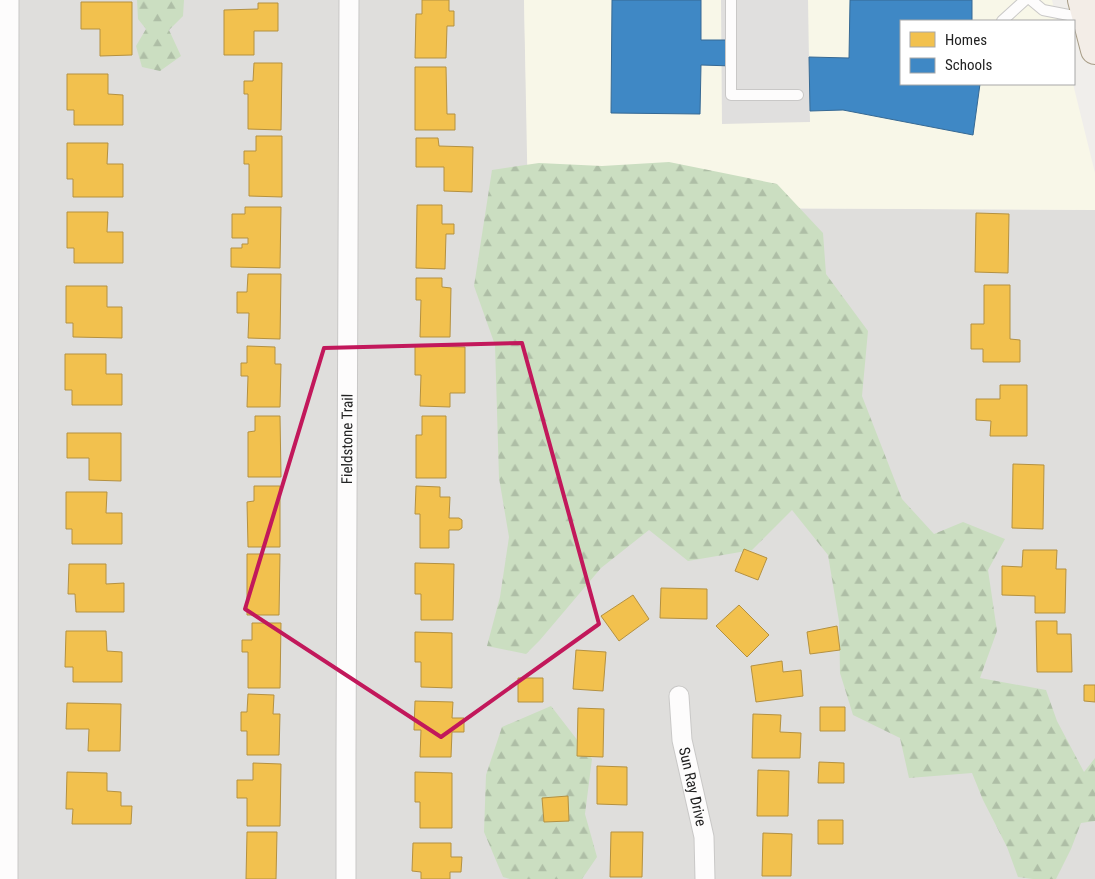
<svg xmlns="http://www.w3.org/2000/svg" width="1095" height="879" font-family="'Roboto Condensed',sans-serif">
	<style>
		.residential { fill: #dfdedc }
		.education { fill: #f8f7e8 }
		.forest { fill: url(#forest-firs) }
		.parking { fill: #e0dfde }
		.homes { fill: #f2c14e; stroke: #b49141 }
		.schools { fill: #3f88c5; stroke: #366994 }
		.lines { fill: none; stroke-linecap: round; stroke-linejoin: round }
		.lane-casing { stroke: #c9c8c7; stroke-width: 12 }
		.street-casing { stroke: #c9c8c7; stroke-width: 21 }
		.primary-casing { stroke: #a79c86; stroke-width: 30 }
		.lane { stroke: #fdfcfc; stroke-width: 10 }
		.street { stroke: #fdfcfc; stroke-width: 19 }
		.primary { stroke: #f3ede7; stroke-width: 28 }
		.marked { fill: none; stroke: #c2185b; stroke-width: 4; stroke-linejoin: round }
		.labels { text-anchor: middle; stroke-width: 5; stroke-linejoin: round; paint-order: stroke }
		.street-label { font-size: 15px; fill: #222; stroke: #fff }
	</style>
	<defs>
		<pattern id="forest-firs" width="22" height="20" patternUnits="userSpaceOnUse" patternTransform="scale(1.25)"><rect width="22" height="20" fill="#cbdec1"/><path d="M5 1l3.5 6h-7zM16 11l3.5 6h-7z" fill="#aebea6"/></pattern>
	</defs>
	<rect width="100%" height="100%" fill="#f0eeeb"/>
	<path class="residential" d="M0 0H524L529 207 1095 210V879H0Z"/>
	<path class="education" d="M524 0H1052L1057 21H901V84H1073L1095 173V210L528 207Z"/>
	<path class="forest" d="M137 0H184L183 16 169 30 181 56 160 71 142 67 136 46 146 29 138 19Z
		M669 162 777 184 823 233 826 274 868 331 862 396 902 499 934 534 963 522 1005 539 988 570 997 631 980 678 1046 690 1057 721 1084 772 1095 758V821L1081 823 1071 849 1056 879H1033L1018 877 1007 847 983 800 972 773 909 778 900 738 853 715 840 673 839 621 828 555 792 510 752 550 688 561 649 530 601 568 540 640 526 654 487 646 500 597 509 537 499 478 495 345 474 286 492 170 539 163 602 166Z
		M551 706 592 759 585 814 597 857 582 879H510L503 877 484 832 486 775 502 727Z"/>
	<path class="parking" d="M721 0H808L810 122 722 124Z"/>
	<path class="homes" d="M422 0H449V11H454V26H447L446 58H415L416 14H422Z
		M81 2H132V55L100 56V29H81Z
		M258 3H278V31H254V55H224V10L258 9Z
		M254 63H282L281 130 248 129V94H244V81H253Z
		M415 67H446L447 114H455V130H415Z
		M67 74H108V94L123 95V125H74V110H67Z
		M256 136H282V197L249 196V164H244V151H256Z
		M416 138H438L439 146 473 147 472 192 444 191V167H416Z
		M67 143H108L107 164H123V197H73V179H67Z
		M417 205H442V224H454V234H446L445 269 416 268Z
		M245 207H281L280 268 231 267V248H242V244H248V238H232V214H245Z
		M67 212H108L107 232H123V263H74V248H67Z
		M976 213 1009 214 1008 273 975 272Z
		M248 274H281L280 339 248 338 249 313H237V292H247Z
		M416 278H442V287L451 288 450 337H420L421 300H416Z
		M984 285H1010V339L1020 340V362H983V349H971V324H984Z
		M66 286H107V307H122V338L73 337V323H66Z
		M247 346 275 347V364H281L280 407H247L248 376H241V363H247Z
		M415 346 465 347V393H450V407L420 406 421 375H415Z
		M65 354H106V374H122V405H72V390H65Z
		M1000 385H1027V436H990L991 421 976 420V399H1000Z
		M255 416H280L281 477H248V432L255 431Z
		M422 416H446V478H416V435H422Z
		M67 433H121V481L89 480V458H67Z
		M1013 464 1044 465 1043 529 1012 528Z
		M254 486H280V547H248L247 502 254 501Z
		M416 486 440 487V497H450L449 518H459L462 520V528L459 530H449V548H420V514H415Z
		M66 492H107L106 513H122V544H72V529H66Z
		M744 549 767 558 758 580 735 571Z
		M1023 550H1057L1056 569H1066L1065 613H1035V596L1002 595V566L1022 567Z
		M247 554H280L279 615H247Z
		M415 563 454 564 453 620H421V594H415Z
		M69 564H106V584L124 583V612H76L75 594H68Z
		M661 588 707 589V619L660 618Z
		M633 595 649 619 619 641 601 616Z
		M739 605 769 635 747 657 716 626Z
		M1036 621H1057V634H1071L1072 672H1037Z
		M252 623H281L280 688H248V652H242V640H252Z
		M837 626 840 650 810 654 807 632Z
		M66 631H106L107 651 122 652V682H73V667H65Z
		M415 632 452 633V688L421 687V662H415Z
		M576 650 606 652 603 691 573 689Z
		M782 661 783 672 801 670 803 696 756 702 751 666Z
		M518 678H543V702H518Z
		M1084 685H1095V702L1084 701Z
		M248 694 274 695 273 714H280L279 755H247V731H241V712H247Z
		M415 701 453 702 452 718H464V732H452L451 757H420L421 730H414Z
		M67 703 121 704 120 751H88L89 729H66Z
		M820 707H845V731H820Z
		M578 708 604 709 603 757 577 756Z
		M753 714 781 715 780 732 801 733 800 758H752Z
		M819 762 844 763V783H818Z
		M253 763 281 764 280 826H247V798H237V780H253Z
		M597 766 627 767V805L597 804Z
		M758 770 789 771 788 816H757Z
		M67 772 107 773V791L121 792V806H132L131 824H72L73 809H66Z
		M415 772 452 773V828H420V802H415Z
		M568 796 569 821 544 822 542 798Z
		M818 820H843V844H818Z
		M247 832H277L276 879H246Z
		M611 832H643L642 877H610Z
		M763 833 792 834 791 876H762Z
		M413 843H451V857H462L461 872H450V879H421V872L412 871Z"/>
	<path class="schools" d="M612 0H701V40H734L733 66 701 65 700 114 611 113Z
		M850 0H972V21H901V84H980L973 135 843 110 810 111 809 57 849 58Z"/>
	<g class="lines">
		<g class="lane-casing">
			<path id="lane" d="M731 0V95H798
				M1031 0 1043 10 1084 18
				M1002 21 1025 0"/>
		</g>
		<g class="street-casing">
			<g id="street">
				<path id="s1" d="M679 696 682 740 704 837 705 879"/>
				<path d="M8 879 9 0"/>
				<path id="s2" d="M346 879V759L349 0"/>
			</g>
		</g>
		<g class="primary-casing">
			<path id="primary" d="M1082 0 1095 50"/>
		</g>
		<use href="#lane" class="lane"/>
		<use href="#street" class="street"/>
		<use href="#primary" class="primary"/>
	</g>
	<path class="marked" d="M522 343 599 624 441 737 245 609 324 348Z"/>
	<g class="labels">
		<g class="street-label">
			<text dy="5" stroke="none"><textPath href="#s2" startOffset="440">Fieldstone Trail</textPath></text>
			<text dy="5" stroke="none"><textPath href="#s1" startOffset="92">Sun Ray Drive</textPath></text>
		</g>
	</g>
	<rect x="900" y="20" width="175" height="65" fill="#ffffff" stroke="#a7a7a7"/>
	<rect x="910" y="32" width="25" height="15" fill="#f2c14e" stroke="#a7a7a7"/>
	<text x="945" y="45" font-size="15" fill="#222222">Homes</text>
	<rect x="910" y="58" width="25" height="15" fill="#3f88c5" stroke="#a7a7a7"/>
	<text x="945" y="70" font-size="15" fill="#222222">Schools</text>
</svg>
